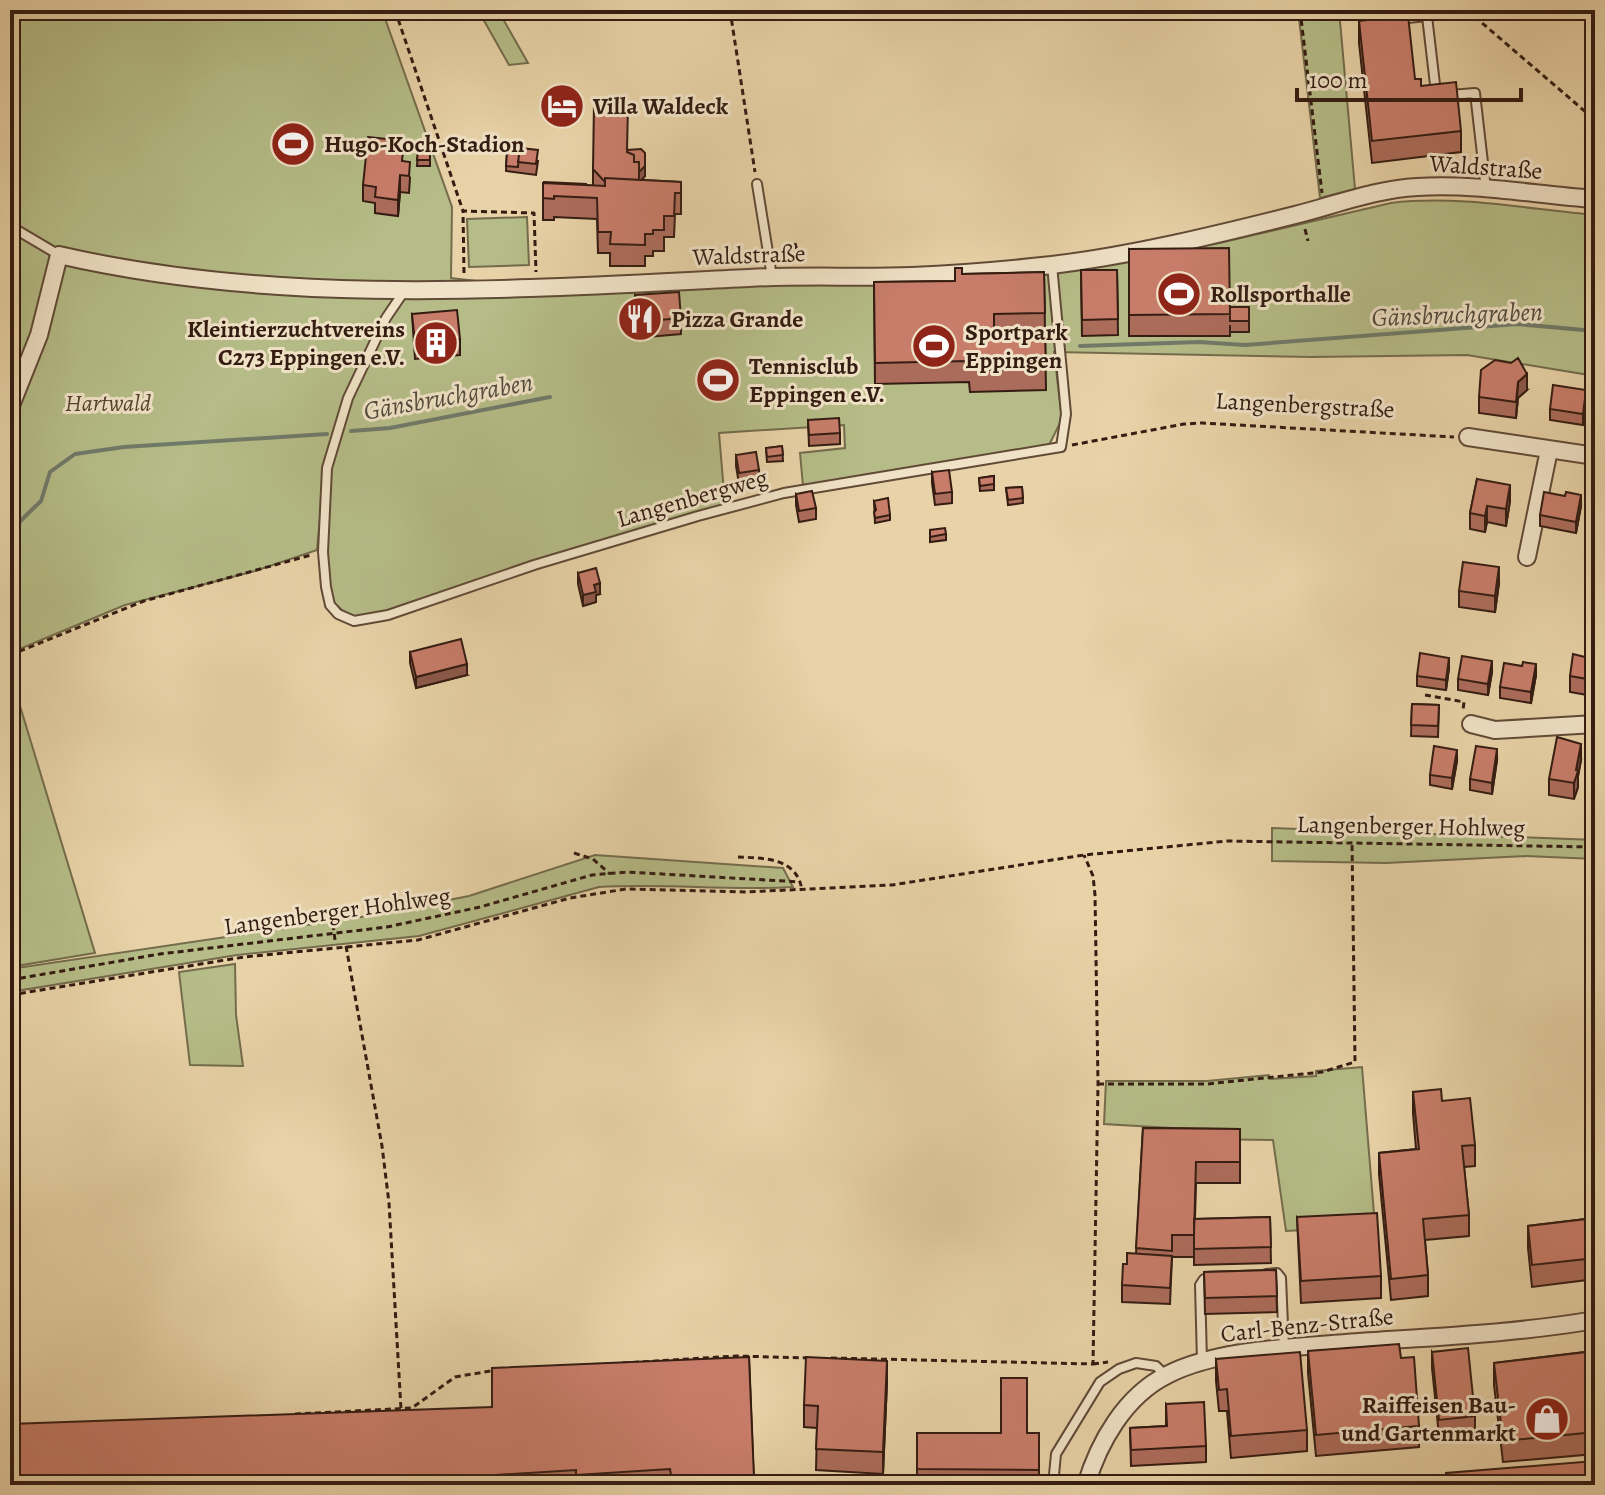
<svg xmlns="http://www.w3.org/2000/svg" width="1605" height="1495" font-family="Alegreya,serif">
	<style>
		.green { fill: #b5bc87; stroke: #746c4c; stroke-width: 2 }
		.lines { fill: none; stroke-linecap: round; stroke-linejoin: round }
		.stream { stroke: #707a69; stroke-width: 4 }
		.lane-casing { stroke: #614a37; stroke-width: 12 }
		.street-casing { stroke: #614a37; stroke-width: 20 }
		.path { stroke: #341c12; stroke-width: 3; stroke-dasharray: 6 4; stroke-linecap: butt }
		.lane { stroke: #f0e2c6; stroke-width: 8 }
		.street { stroke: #f0e2c6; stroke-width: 16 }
		.path-bridge { stroke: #341c12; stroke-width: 3; stroke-dasharray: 6 4; stroke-linecap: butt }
		.wall { fill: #ac6c5b; stroke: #341c12; stroke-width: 2 }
		.shaded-wall { fill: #8c584a; stroke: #341c12; stroke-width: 2 }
		.building { fill: #c87d6a; stroke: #341c12; stroke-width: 2 }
		.labels { text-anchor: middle; stroke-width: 6; stroke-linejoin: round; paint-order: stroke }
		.poi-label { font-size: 24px; font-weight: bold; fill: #341c12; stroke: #f0e2c6; text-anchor: start }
		.street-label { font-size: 24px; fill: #341c12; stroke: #f0e2c6 }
		.park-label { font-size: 24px; font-style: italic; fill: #54442f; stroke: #f0e2c6 }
		.water-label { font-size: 26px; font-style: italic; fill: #524b3e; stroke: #f0e2c6 }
	</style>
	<rect width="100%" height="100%" fill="#e8d2a7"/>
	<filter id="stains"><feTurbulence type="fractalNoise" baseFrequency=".0025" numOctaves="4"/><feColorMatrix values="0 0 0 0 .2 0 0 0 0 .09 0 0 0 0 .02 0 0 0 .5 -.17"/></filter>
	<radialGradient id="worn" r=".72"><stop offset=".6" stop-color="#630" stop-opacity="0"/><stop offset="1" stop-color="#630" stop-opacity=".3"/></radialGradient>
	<path class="green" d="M10 10H382L452 207 451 278 560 291 1042 270 1073 271 1219 243 1391 203C1459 195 1527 209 1595 215V376L1467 355 1312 357 1054 352 1062 419 1049 445 803 486 800 453 845 448 844 425 719 433 725 504 549 556 391 612 356 617 343 611 333 602 328 586 327 551 332 454 326 455 317 550 255 571 125 605 10 653Z
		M478 10H498L528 63 509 65Z
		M1298 10H1339L1355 189 1320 198Z
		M527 217 529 265 469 267 467 219Z
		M10 673 95 953 10 967Z
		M1272 828 1595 840V859L1526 856 1386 863 1272 861Z
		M595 855 783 868 793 887C729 891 664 883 599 887L419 936 237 955 10 992V969L361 917 469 896Z
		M235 964 236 1015 243 1066 190 1065 179 972Z
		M1362 1067 1375 1226 1286 1231 1273 1140 1199 1139 1188 1129 1104 1124 1106 1081H1207L1269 1075 1270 1079 1316 1076V1071Z"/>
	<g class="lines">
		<path class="stream" d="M1080 346 1199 342 1245 345 1517 324 1595 331
			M351 431 390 428 550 397
			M10 531 41 501 50 472 75 454 124 447 327 434"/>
		<g class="lane-casing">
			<path id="lane" d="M1398 19 1427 16 1436 93
				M1450 95 1475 93 1486 189
				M757 184 772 277
				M10 226 59 255
				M405 290 386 318 348 398 327 468 323 552 326 587 330 605 338 614 354 621 388 615 534 565 698 516 784 493 1061 447 1066 414 1052 265
				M1266 1274 1277 1273 1281 1278 1284 1348
				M1202 1361 1200 1285 1204 1279H1212
				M1053 1485 1056 1454 1100 1382 1119 1369 1136 1363 1156 1366 1165 1375"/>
		</g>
		<g class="street-casing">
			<path id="street" d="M10 408 39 335 59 255C284 307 520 289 749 278 803 275 858 278 912 276 958 274 1006 270 1052 265 1134 255 1215 235 1295 215 1335 205 1376 189 1417 187 1476 183 1536 195 1595 199
				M1468 437 1595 456
				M1527 557 1549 450
				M1471 724 1495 730 1595 724
				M1086 1485C1099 1442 1125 1396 1167 1375 1215 1350 1292 1347 1346 1343 1428 1337 1513 1334 1595 1320"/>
		</g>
		<path class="path" d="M395 10 463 211
			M730 10 755 172
			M1300 10 1322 193
			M1467 10 1595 120
			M1305 229 1308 241
			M795 243 800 263
			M464 273 463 211 534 213 536 272
			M1072 445 1184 424 1202 423 1454 437
			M10 655 144 601 311 555
			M1425 695 1464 702 1463 710
			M574 853 593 859 610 874
			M738 857C765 858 798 858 802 891
			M346 946 382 1146 389 1203 401 1409
			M10 980 160 954 387 927 480 907 592 875 627 872 801 882
			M10 982 11 994
			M10 995 244 957 418 940 570 898 626 889 746 892 892 885 1084 855 1227 841 1595 847
			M1098 1084H1207L1322 1072 1355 1062 1352 841
			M831 1358 1093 1364 1098 1084 1095 895 1093 876 1084 855
			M623 1363 737 1356 808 1358
			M1093 1364 1108 1362
			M295 1414 412 1408 455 1377 496 1370"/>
		<use href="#lane" class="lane"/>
		<use href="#street" class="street"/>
		<path class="path-bridge" d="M333 924 335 940"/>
	</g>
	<path class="wall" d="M1359 21 1421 86 1461 131V152L1372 163 1359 43Z
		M419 141H430V166H417Z
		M627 150 645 176 642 180 681 182V214H675L674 237H664V251H653V256H645V266H610V253H598L597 219 554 217V220H543V198L586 185 593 186V169Z
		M507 152 538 161 536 175 506 171Z
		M404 162 410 178 409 193 400 192 398 216 375 213V203L363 201V185Z
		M1129 249 1230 307H1249V332H1230V325V336H1129Z
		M1081 270H1117L1118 335 1082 336Z
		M1044 272 1046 390 970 392 969 382 875 384 874 282 955 281 962 274Z
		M635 295 681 318V334L637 338Z
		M412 314 460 339V355L415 359Z
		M1527 390 1518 398 1516 418 1479 413V397Z
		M1586 401 1583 425 1550 420V409Z
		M808 420 840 433V444L809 446Z
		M782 446 783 461 767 462 766 448Z
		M736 455 759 470V481L739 484 736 466Z
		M932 472 952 492V503L935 505 932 483Z
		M994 476V490L980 491 979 478Z
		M1477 479 1510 501 1506 526 1487 522 1485 532 1470 529V513Z
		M1022 487 1023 503 1008 505 1006 488Z
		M796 494 816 508V519L799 522 796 505Z
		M874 501 890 515V520L875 523Z
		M1581 506 1576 533 1540 526V515Z
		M930 530 946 534V540L930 542Z
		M578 573 600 594 596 595V602L583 606 578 584Z
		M1499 583 1495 612 1459 607V591Z
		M1595 644V692L1587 691V695L1570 692V676Z
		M410 652 467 675 416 688 410 663Z
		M1522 666 1536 675 1531 703 1500 698V687Z
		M1449 668 1446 690 1417 686V676Z
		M1492 672 1488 695 1458 690V679Z
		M1412 704 1439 705 1438 737 1411 736Z
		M1595 748V781L1591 780V770Z
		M1497 760 1492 794 1470 790V779Z
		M1581 760 1578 776V787L1574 799 1549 795V779Z
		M1457 761 1452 789 1430 785V775Z
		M1413 1092 1442 1101 1475 1145V1166L1464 1167 1469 1215V1236L1425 1240 1428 1275V1296L1391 1300 1379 1174V1153L1416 1149 1413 1113Z
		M1143 1128 1240 1129V1183H1196L1195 1219 1270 1217 1271 1263 1194 1265V1244V1257H1172L1170 1304 1122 1302V1285L1127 1264 1136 1254Z
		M1297 1217 1381 1276V1298L1301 1303Z
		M1595 1218V1279L1532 1287 1528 1248V1226Z
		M1276 1270 1277 1312 1205 1314 1204 1272Z
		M1593 1337H1595V1454L1503 1462 1494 1385V1363L1593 1351Z
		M1308 1351 1401 1358 1419 1426V1447L1316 1456 1308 1373Z
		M1432 1352 1475 1416V1432L1439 1436 1432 1368Z
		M749 1357 754 1485H10L492 1407Z
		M1216 1359 1307 1430V1451L1231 1458 1227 1411H1219L1216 1381Z
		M887 1382 883 1474 816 1470 817 1428 804 1427V1405Z
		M1166 1404 1206 1446V1462L1131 1466 1130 1428 1166 1426Z
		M917 1433H1039V1485H917Z"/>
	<path class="shaded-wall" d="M639 162 645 166V176L639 183Z
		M400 175V192L398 216V200Z
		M1527 374V390L1518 398 1516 418 1518 382Z
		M1586 390V401L1583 425V414Z
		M1510 485V501L1506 526V509Z
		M1581 495V506L1576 533V522Z
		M1487 506V522L1485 532V516Z
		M1499 567V583L1495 612V596Z
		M600 583V594L596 595V602L583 606V595L594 585Z
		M1449 658V668L1446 690V680Z
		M1492 661V672L1488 695V684Z
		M467 664V675L416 688V677Z
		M1536 664V675L1531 703V692Z
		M1581 744V760L1578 776V787L1574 799V783Z
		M1497 749V760L1492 794V783Z
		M1457 750V761L1452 789V778Z
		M887 1361V1382L883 1474V1452Z"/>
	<path class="building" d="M1408 15 1415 79H1421V86L1456 82 1461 131 1372 141 1359 21Z
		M594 104H628L627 152 634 155V162H639V180L605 178V182L593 169Z
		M368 137 404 141 402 161 410 162 409 176 400 175 398 200 375 197 376 187 363 185Z
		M419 141H430V160H417Z
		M520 148 538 150 536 164 518 162Z
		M641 149 645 153V166L639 172V162H634V155L627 152V150Z
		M507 152 519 153 518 167 506 166Z
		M605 178 681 182V193H675L674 216H664V230H653V234H645V245L610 244 611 232H598L597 198 554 196V199L543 198V183L605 186Z
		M544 182 586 184V185L544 183Z
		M1229 248 1230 314 1129 315V249Z
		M955 268H962V274L1044 272 1045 313 994 314V335L1045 334 1046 369 970 370 969 361 875 363 874 282 955 281Z
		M1081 270H1117L1118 319 1082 320Z
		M679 292 681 318 637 322 635 295Z
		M1230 307H1249V321H1230Z
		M457 310 460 339 415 343 412 314Z
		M1518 358 1527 374 1518 382 1516 402 1479 397 1481 370 1495 360 1511 363Z
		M1553 385 1586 390 1583 414 1550 409Z
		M839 418 840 433 809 435 808 420Z
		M782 446 783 455 767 457 766 448Z
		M756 452 759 470 739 473 736 455Z
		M949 470 952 492 935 494 932 472Z
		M994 476V484L980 486 979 478Z
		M1477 479 1510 485 1506 509 1487 506 1485 516 1470 513Z
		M1022 487 1023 498 1008 500 1006 488Z
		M812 491 816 508 799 511 796 494Z
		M1544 492 1565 496 1566 492 1581 495 1576 522 1540 515Z
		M888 498 890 515 875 518 874 512 876 510 874 501Z
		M945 528 946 534 930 537V530Z
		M1463 562 1499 567 1495 596 1459 591Z
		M596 568 600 583 594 585 596 592 583 595 578 573Z
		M461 639 467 664 416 677 410 652Z
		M1589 642 1595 644V676L1587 675V679L1570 676 1573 654 1585 657Z
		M1420 653 1449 658 1446 680 1417 676Z
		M1462 656 1492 661 1488 684 1458 679Z
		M1523 662 1536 664 1531 692 1500 687 1504 663 1522 666Z
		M1412 704 1439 705 1438 726 1411 725Z
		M1557 737 1581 744 1576 770 1578 771 1574 783 1549 779Z
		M1434 746 1457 750 1452 778 1430 775Z
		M1476 746 1497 749 1492 783 1470 779Z
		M1595 748V770H1591Z
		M1441 1089 1442 1101 1470 1098 1475 1145 1462 1146 1469 1215 1423 1219 1428 1275 1391 1279 1379 1153 1419 1149 1413 1092Z
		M1143 1128 1240 1129V1162H1196L1194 1235H1172V1251L1136 1248Z
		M1377 1213 1381 1276 1301 1281 1297 1217Z
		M1270 1217 1271 1247 1194 1249V1219Z
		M1595 1218V1258L1532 1265 1528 1226Z
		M1127 1253 1172 1256 1170 1288 1122 1285 1123 1264H1127Z
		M1276 1270 1277 1296 1205 1298 1204 1272Z
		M1593 1337H1595V1432L1503 1441 1494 1363 1594 1351Z
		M1399 1344 1401 1358 1414 1357 1419 1426 1316 1435 1308 1351Z
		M1468 1348 1475 1416 1439 1420 1432 1352Z
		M1300 1352 1307 1430 1231 1436 1227 1389 1219 1390 1216 1359Z
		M749 1357 754 1477 672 1481 670 1469 576 1475V1470L496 1475V1485H10V1424L492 1407V1368Z
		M806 1357 887 1361 883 1452 816 1449 818 1406 804 1405Z
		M1001 1378H1027V1433H1039V1470L917 1469V1433H1001Z
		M1204 1402 1206 1446 1131 1450 1130 1428 1167 1426 1166 1404Z
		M1595 1461V1485H1447L1446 1473Z"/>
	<defs>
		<g id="hotel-disc" transform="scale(2.3)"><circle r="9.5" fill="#8f2418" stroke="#f0e2c6"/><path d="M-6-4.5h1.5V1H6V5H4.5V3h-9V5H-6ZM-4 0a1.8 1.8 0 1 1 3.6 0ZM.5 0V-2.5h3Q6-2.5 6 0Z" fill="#fff"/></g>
		<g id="stadium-disc" transform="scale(2.3)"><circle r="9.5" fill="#8f2418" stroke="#f0e2c6"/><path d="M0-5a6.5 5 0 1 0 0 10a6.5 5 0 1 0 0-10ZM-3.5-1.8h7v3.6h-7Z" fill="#fff"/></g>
		<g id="restaurant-disc" transform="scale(2.3)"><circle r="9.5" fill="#8f2418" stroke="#f0e2c6"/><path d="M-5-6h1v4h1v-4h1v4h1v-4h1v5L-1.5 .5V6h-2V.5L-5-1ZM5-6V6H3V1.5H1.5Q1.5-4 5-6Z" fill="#fff"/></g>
		<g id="building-disc" transform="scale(2.3)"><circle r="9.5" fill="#8f2418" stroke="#f0e2c6"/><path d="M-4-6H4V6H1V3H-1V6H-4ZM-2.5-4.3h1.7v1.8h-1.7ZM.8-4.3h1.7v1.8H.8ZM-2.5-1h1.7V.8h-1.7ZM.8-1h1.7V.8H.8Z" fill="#fff"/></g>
		<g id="shop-disc" transform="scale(2.3)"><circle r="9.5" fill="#8f2418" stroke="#f0e2c6"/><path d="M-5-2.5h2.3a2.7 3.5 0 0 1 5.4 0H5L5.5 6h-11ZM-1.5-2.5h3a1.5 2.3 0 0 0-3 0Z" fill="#fff"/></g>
	</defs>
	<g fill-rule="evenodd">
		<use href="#hotel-disc" x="562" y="106"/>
		<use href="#stadium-disc" x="293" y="144"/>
		<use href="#stadium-disc" x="1179" y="294"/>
		<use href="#restaurant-disc" x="640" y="319"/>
		<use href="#building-disc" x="436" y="343"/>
		<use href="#stadium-disc" x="934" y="346"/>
		<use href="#stadium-disc" x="718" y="380"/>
		<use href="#shop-disc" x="1547" y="1419"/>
	</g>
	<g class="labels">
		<g class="poi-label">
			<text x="593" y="114">Villa Waldeck</text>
			<text x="324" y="152">Hugo-Koch-Stadion</text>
			<text x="1210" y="302">Rollsporthalle</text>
			<text x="671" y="327">Pizza Grande</text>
			<text x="405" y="337" text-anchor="end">Kleintierzuchtvereins<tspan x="405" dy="28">C273 Eppingen e.V.</tspan></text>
			<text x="965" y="340">Sportpark<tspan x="965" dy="28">Eppingen</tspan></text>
			<text x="749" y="374">Tennisclub<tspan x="749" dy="28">Eppingen e.V.</tspan></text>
			<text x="1516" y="1413" text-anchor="end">Raiffeisen Bau-<tspan x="1516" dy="28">und Gartenmarkt</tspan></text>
		</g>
		<g class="street-label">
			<text transform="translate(1486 167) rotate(4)" y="8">Waldstraße</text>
			<text transform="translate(749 255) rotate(-2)" y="8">Waldstraße</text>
			<text transform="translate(1305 405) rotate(3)" y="8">Langenbergstraße</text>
			<text transform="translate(692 498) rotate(-16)" y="8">Langenbergweg</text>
			<text transform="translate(1411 826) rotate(1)" y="8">Langenberger Hohlweg</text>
			<text transform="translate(337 911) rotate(-8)" y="8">Langenberger Hohlweg</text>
			<text transform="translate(1307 1325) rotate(-6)" y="8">Carl-Benz-Straße</text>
		</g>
		<g class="park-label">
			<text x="108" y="411">Hartwald</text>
		</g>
		<g class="water-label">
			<text transform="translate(1457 314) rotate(-2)" y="9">Gänsbruchgraben</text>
			<text transform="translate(448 396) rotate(-10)" y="9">Gänsbruchgraben</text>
		</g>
	</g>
	<rect width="1605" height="1495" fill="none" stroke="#e8d2a7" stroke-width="40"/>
	<rect x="12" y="12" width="1581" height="1471" fill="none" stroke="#341c12" stroke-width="4"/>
	<rect x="20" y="20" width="1565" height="1455" fill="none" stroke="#341c12" stroke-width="2"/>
	<path d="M1297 88v12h224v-12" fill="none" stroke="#341c12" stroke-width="4"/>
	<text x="1309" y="88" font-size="24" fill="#341c12" stroke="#f0e2c6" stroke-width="6" paint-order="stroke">100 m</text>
	<rect width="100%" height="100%" filter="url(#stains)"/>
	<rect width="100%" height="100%" fill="url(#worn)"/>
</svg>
